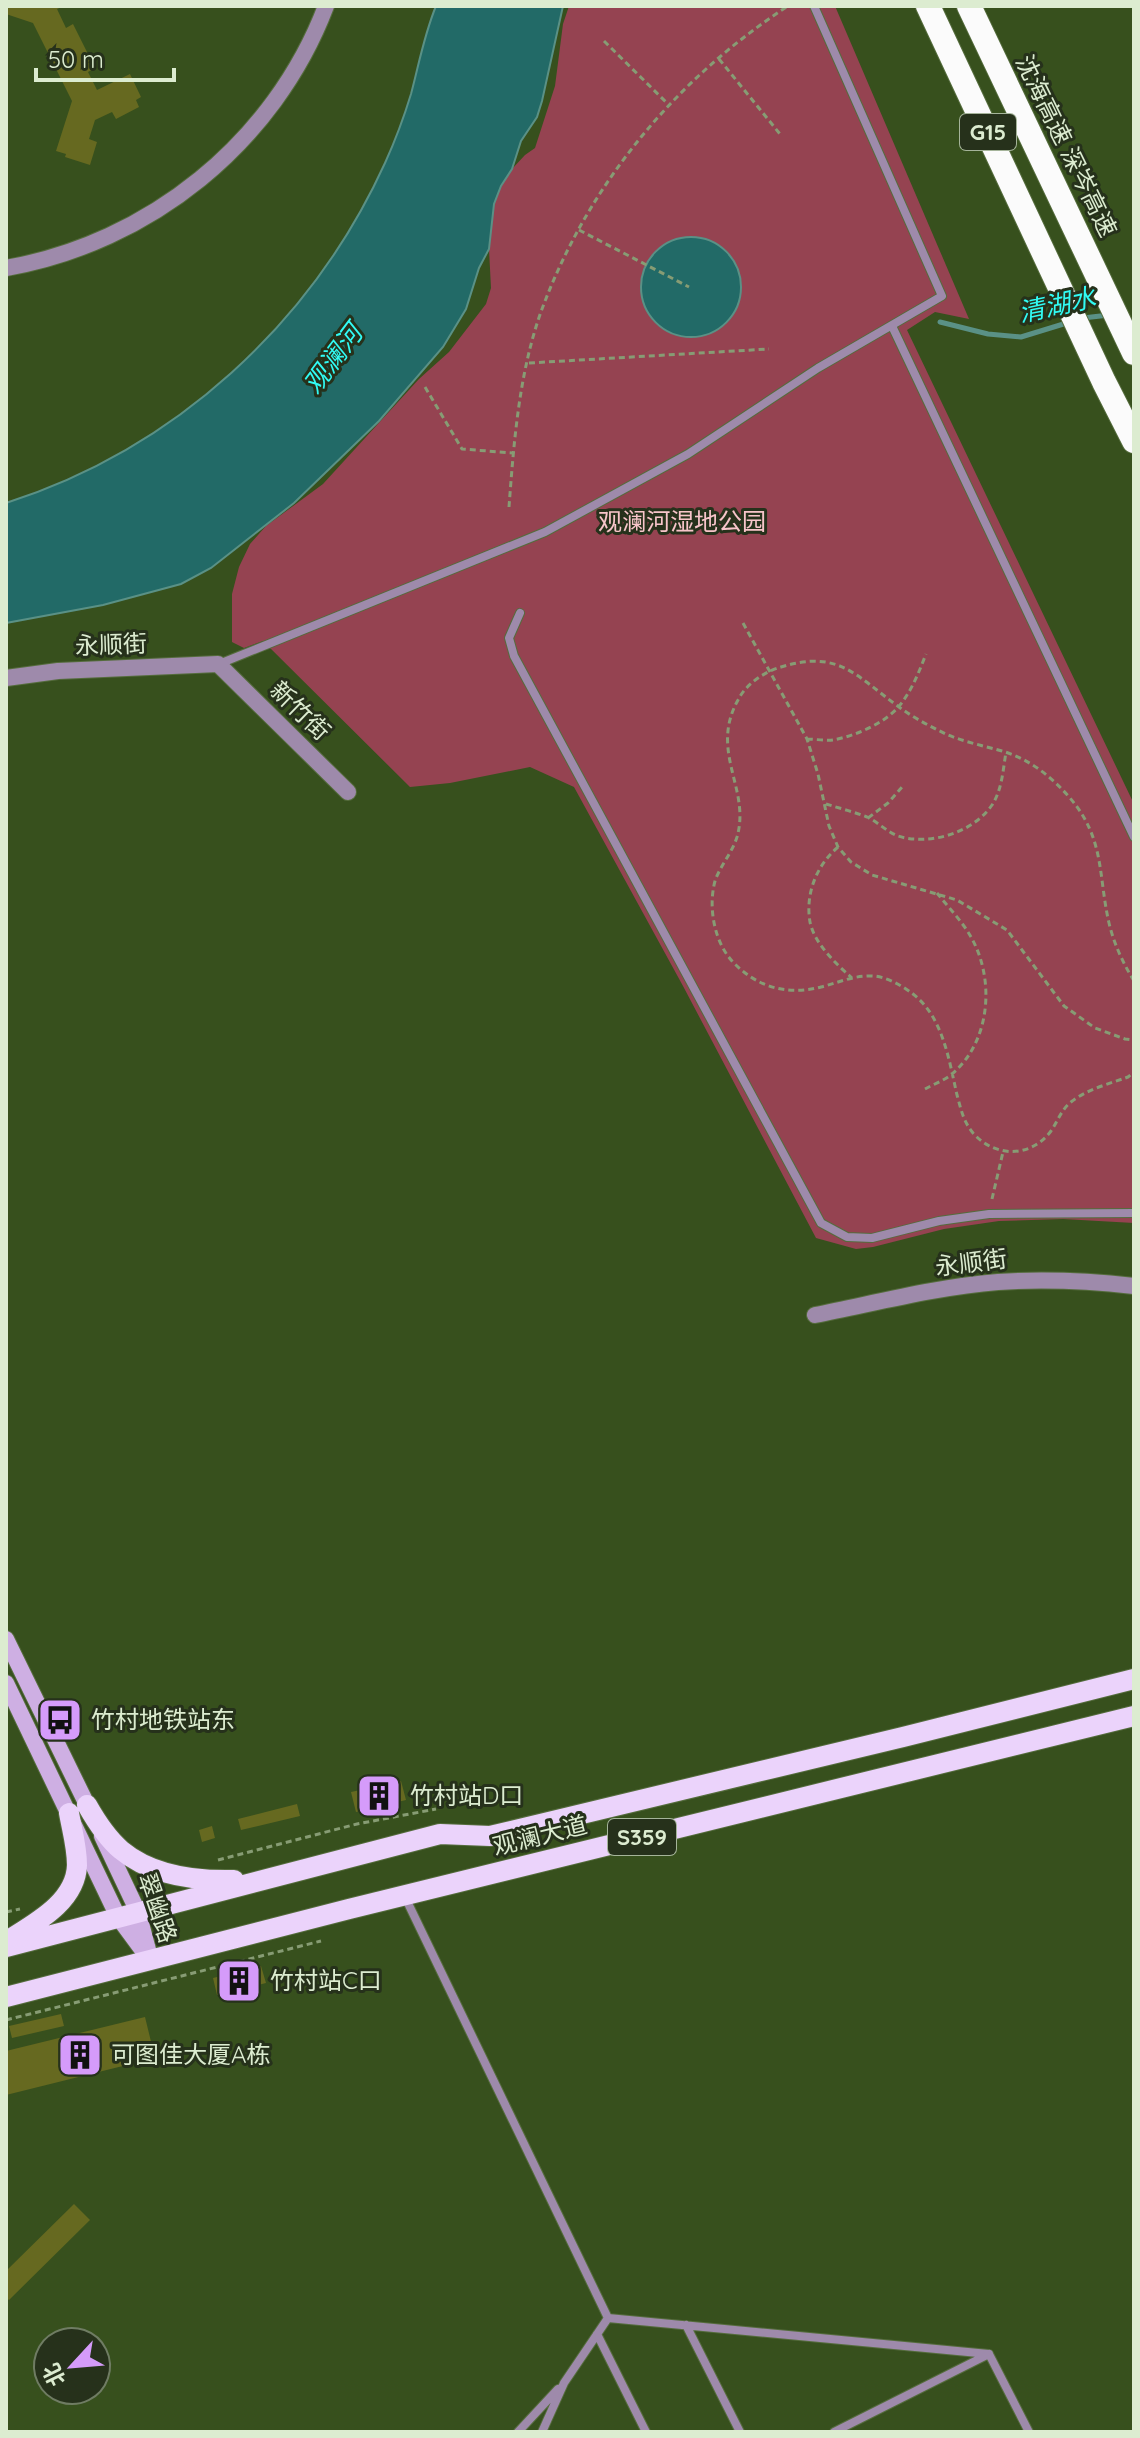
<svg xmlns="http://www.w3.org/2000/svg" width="1140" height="2438" font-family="Quicksand,'Noto Sans SC',sans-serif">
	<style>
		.green { fill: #954351 }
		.water { fill: #226a67; stroke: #5a9186; stroke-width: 2 }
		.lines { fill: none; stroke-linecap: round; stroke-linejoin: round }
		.stream { stroke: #5a9186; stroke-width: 5 }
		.building { fill: #666920 }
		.service-casing { stroke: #556c3d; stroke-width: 10 }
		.tertiary-casing { stroke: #556c3d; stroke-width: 18 }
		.secondary-casing { stroke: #556c3d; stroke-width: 18 }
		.primary-casing { stroke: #556c3d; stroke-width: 22 }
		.motorway-casing { stroke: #556c3d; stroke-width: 26 }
		.path { stroke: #879c74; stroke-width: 3; stroke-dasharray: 6 4; stroke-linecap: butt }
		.service { stroke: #9e8aab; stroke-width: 8 }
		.tertiary { stroke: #9e8aab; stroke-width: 16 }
		.secondary { stroke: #ceafe3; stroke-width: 16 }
		.primary { stroke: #ebd3fb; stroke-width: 20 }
		.motorway { stroke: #fbfbfb; stroke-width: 24 }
		.labels { text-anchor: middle; stroke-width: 6; stroke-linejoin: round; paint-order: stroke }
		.shield { fill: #26311b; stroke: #a5b49a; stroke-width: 2 }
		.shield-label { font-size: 22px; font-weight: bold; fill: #dcecd0 }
		.street-label { font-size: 24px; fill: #dcecd0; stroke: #26311b }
		.park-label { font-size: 24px; fill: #f8c5ca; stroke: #26311b }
		.poi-label { font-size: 24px; fill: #dcecd0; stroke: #26311b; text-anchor: start }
		.water-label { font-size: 26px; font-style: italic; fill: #31fbf4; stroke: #26311b }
	</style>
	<rect width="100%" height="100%" fill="#37501d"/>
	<path class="green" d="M569 6H835L969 319 935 312 907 330 1134 804V1223L1063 1219 999 1221 944 1229 873 1247 856 1249 816 1238 683 986 574 787 530 767 450 783 410 787 263 641 244 648 232 642V594L239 567 250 544 266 526 323 484 419 379 449 352 486 304 491 288 489 249 494 204 501 186 512 169 525 155 535 148 555 86 563 24Z"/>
	<path class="water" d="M436 6H563L542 101 537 117 521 141 512 169 501 186 494 204 489 249 479 268 466 309 443 347 379 421 294 503 211 568 181 584 103 605 6 623V503C175 449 312 323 385 163 395 141 404 117 411 94 419 64 424 35 436 6Z
		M641 287a50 50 0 1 1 100 0a50 50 0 1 1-100 0Z"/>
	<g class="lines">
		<path class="stream" d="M1083 318 1109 315
			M940 322 988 334 1021 337 1070 322"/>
	</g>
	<path class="building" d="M6 6H64L57 9 66 28 73 24 95 68 88 72 97 90 130 74 141 97 136 100 139 107 116 119 112 112 95 120 89 139 97 142 90 165 65 157 66 154 56 151 72 101 33 23 6 14Z
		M401 1781 406 1800 356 1812 351 1792Z
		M297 1804 300 1816 241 1830 238 1819Z
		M212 1826 215 1838 202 1842 199 1830Z
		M261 1966 266 1983 217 1995 213 1978Z
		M61 2014 64 2026 12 2038 9 2026Z
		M145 2017 155 2058 6 2095V2051Z
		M74 2204 90 2220 9 2300 6 2298V2271Z"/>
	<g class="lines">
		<g class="service-casing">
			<path id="service" d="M892 326 1134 837
				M520 613 509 638 514 656 821 1223 847 1237 872 1238 939 1221 989 1214 1134 1213
				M219 664 545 532 688 454 818 368 942 296 814 6
				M405 1897 608 2318 989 2354 834 2432
				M686 2325 740 2432
				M597 2334 646 2432
				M989 2354 1029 2432
				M518 2432 558 2389
				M542 2432 564 2383 608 2318"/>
		</g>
		<g class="tertiary-casing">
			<path id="tertiary" d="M6 268C149 243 274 143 326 6
				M6 678 58 671 218 664 348 792
				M815 1315C876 1303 936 1287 998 1282 1043 1279 1089 1281 1134 1286"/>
		</g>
		<g class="secondary-casing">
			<path id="secondary" d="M6 1639 92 1815
				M6 1683 118 1917 146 1955
				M102 1836 138 1912 151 1961"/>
		</g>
		<g class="primary-casing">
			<path id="primary" d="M87 1805C96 1821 107 1838 121 1850 151 1875 196 1881 234 1880
				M10 1939C37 1922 76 1901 77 1865 77 1847 72 1830 69 1813
				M6 1947 440 1834 490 1836 903 1737 1134 1679
				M6 1997 349 1909 1134 1716"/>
		</g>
		<g class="motorway-casing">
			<path id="motorway" d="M928 6 1104 382 1134 441
				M969 6 1134 353"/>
		</g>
		<path class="path" d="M604 41 667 103
			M719 59 780 134
			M579 230 689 287
			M529 363 769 349
			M425 387 462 449 513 453
			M509 507C514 441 519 372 542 309 589 183 676 79 788 6
			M743 623 807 739 818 774 829 826 838 847 851 862 872 875 957 900 1007 930 1064 1006 1095 1028 1125 1039 1134 1040
			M807 739C815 739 825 741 833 740 855 736 886 723 900 705 912 690 919 672 926 654
			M826 804C839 808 854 812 867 817 878 822 887 832 898 836 929 846 973 833 992 805 1002 790 1003 770 1006 752
			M868 818 888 803 902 787
			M838 847C817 865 805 893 810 922 814 943 836 964 852 978
			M1134 981C1123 963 1114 944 1109 923 1098 875 1105 839 1070 798 1051 776 1029 759 1002 751 984 746 965 742 948 735 931 727 914 718 899 707 856 676 839 649 781 667 764 672 746 684 738 700 709 752 751 789 737 837 732 853 720 866 715 881 708 907 714 941 732 961 756 987 787 996 821 987 837 983 852 976 869 976 884 975 901 985 913 994 943 1017 949 1060 957 1095 961 1109 963 1121 973 1133 995 1158 1031 1158 1051 1131 1058 1121 1061 1110 1071 1102 1087 1089 1109 1084 1128 1077L1134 1072
			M925 1089C934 1084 945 1080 952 1074 991 1041 995 979 971 937 962 921 948 907 937 893
			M992 1199 1003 1152
			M218 1860 357 1824 436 1809
			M6 1912 20 1909
			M6 2020 321 1941"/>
		<use href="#service" class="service"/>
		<use href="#tertiary" class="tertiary"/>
		<use href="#secondary" class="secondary"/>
		<use href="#primary" class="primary"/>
		<use href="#motorway" class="motorway"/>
	</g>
	<defs>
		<g id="bus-square" transform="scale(2.3)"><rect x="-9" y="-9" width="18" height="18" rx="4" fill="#d59bfa" stroke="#26311b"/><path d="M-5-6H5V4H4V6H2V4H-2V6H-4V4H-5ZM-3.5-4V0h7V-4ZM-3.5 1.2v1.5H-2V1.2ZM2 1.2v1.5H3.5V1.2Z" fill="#111"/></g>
		<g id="building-square" transform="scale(2.3)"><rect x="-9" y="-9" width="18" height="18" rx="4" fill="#d59bfa" stroke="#26311b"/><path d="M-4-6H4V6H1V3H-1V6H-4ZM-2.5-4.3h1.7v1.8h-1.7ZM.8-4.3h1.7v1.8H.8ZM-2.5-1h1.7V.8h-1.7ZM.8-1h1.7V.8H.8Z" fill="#111"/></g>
	</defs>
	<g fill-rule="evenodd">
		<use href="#bus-square" x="60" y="1720"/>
		<use href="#building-square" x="379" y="1796"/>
		<use href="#building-square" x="239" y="1981"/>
		<use href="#building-square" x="80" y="2055"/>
	</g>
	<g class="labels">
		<g class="shield">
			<rect x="960" y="114" width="56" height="36" rx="6"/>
			<rect x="608" y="1819" width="68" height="36" rx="6"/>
		</g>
		<g class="shield-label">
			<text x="988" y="140">G15</text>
			<text x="642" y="1845">S359</text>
		</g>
		<g class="street-label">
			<text transform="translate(1066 146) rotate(64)" y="8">沈海高速 深岑高速</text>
			<text transform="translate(111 645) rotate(-2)" y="8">永顺街</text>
			<text transform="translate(300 711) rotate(44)" y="8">新竹街</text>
			<text transform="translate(971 1263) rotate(-7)" y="8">永顺街</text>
			<text transform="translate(540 1836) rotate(-14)" y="8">观澜大道</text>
			<text transform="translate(157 1908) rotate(71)" y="8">翠幽路</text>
		</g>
		<g class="park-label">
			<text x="682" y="530">观澜河湿地公园</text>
		</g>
		<g class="poi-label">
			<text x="91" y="1728">竹村地铁站东</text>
			<text x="410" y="1804">竹村站D口</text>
			<text x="270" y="1989">竹村站C口</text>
			<text x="111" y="2063">可图佳大厦A栋</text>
		</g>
		<g class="water-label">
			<text transform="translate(1057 305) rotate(-12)" y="9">清湖水</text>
			<text transform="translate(333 359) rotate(-53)" y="9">观澜河</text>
		</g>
	</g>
	<rect width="1140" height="2438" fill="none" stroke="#dcecd0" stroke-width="16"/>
	<g transform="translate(72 2366) rotate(244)"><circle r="38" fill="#26311b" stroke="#6f7c63" stroke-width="2"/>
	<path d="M0-6L14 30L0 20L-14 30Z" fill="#d59bfa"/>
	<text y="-12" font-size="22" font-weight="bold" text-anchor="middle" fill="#dcecd0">北</text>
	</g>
	<path d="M36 68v12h138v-12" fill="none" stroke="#dcecd0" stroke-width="4"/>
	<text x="48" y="68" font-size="24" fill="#dcecd0" stroke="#26311b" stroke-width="6" paint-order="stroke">50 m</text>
</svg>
